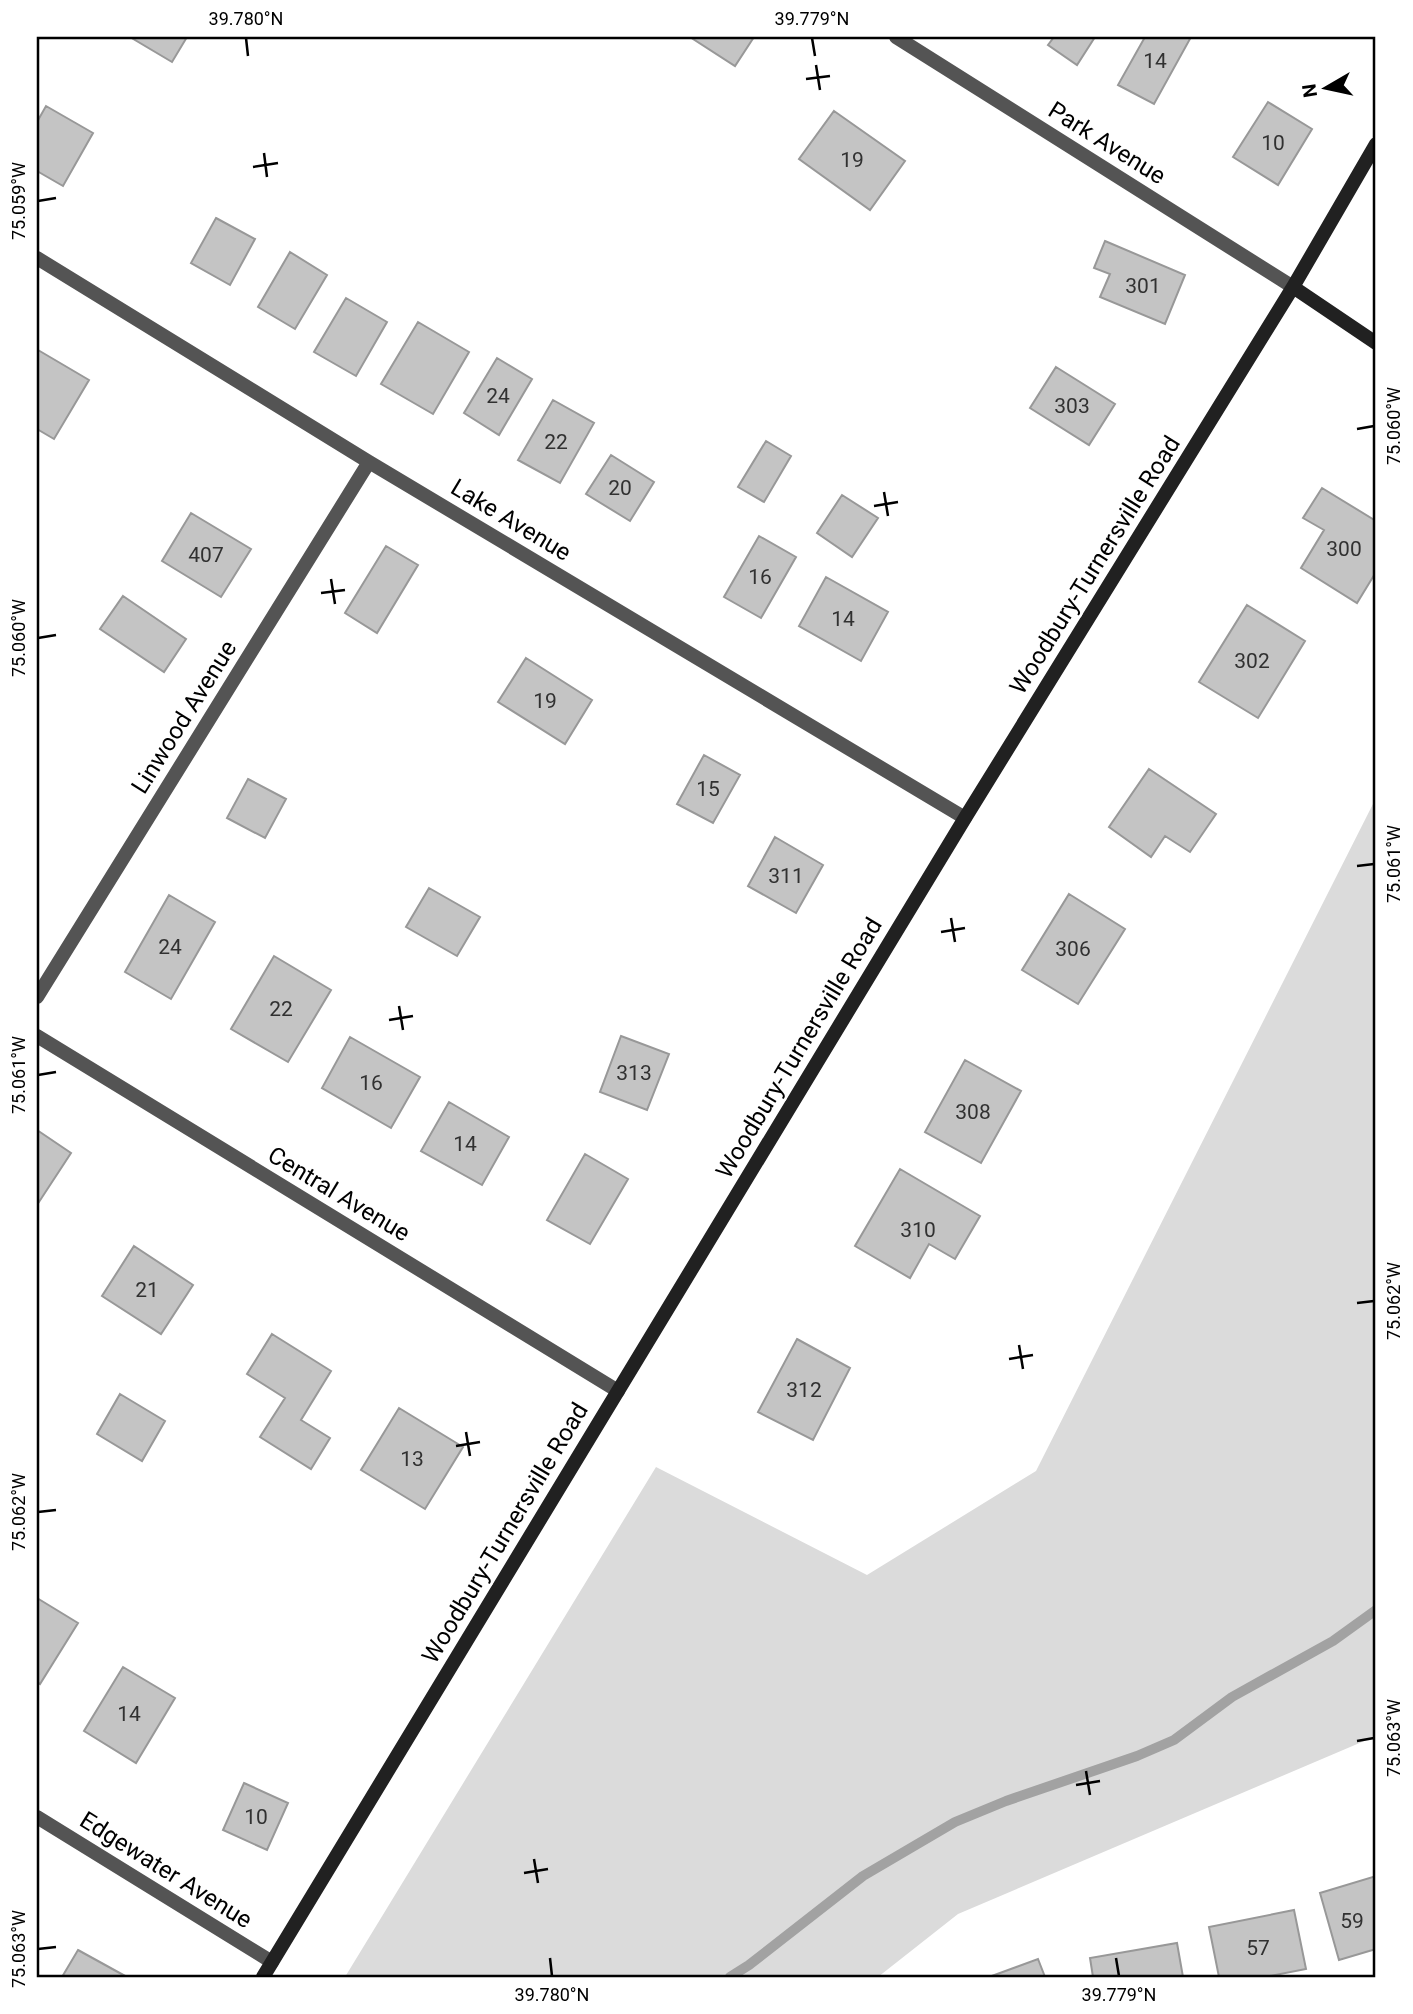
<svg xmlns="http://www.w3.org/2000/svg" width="1413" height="2014" font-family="Roboto,sans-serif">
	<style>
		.green { fill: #dbdbdb }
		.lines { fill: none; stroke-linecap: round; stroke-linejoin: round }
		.stream { stroke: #a2a2a2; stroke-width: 10 }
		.building { fill: #c4c4c4; stroke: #989898; stroke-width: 2 }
		.street { stroke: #545454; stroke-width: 14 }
		.secondary { stroke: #212121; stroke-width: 14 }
		.ticks { fill: none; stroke: #000; stroke-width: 2.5 }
		.labels { text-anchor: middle; stroke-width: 5; stroke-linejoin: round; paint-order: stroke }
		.number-label { font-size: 21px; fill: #313131 }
		.street-label { font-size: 24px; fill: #000; stroke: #fff }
		.neatline { fill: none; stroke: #000; stroke-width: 2.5 }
		.ticks-label { font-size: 18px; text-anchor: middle; fill: #000 }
	</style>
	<rect width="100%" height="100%" fill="#fff"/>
	<path class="green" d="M1376 798V1736L958 1914 878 1977H345L656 1467 867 1575 1036 1471Z"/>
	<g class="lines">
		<path class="stream" d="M730 1977 749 1965 863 1876 955 1822 1006 1801 1137 1756 1174 1740 1232 1697 1333 1641 1376 1610"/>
	</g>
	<path class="building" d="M130 37H187L172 62Z
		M690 37H754L735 66Z
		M1054 37H1095L1077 65 1048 45Z
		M1145 37H1191L1154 104 1118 85Z
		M1268 102 1312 129 1278 185 1233 157Z
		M46 106 93 133 63 186 37 171V122Z
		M834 111 905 161 870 210 799 159Z
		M216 218 255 239 230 285 191 263Z
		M1105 241 1185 275 1165 324 1100 297 1110 274 1094 268Z
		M290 252 327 275 295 329 258 307Z
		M346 298 387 322 356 376 314 352Z
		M418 322 469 352 433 414 381 384Z
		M38 350 89 380 54 439 37 429Z
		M497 358 532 379 499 435 464 413Z
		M1056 367 1115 404 1089 445 1030 408Z
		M553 400 594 423 560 483 518 460Z
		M766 441 791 456 764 502 738 487Z
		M611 455 654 482 630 521 586 494Z
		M1322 488 1376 521V572L1357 603 1301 568 1324 530 1303 518Z
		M842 495 878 518 852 557 817 533Z
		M191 513 251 549 221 597 162 561Z
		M759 536 796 557 761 618 724 597Z
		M386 546 418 565 377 633 345 613Z
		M826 577 888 612 861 661 799 626Z
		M123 596 186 639 164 672 100 629Z
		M1247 605 1305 641 1258 718 1199 682Z
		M526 658 592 700 565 744 498 702Z
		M704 755 740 775 713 823 677 804Z
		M1149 769 1216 814 1190 852 1165 836 1151 857 1109 827Z
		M248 779 286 799 265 838 227 818Z
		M775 837 823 865 796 913 748 886Z
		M429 888 480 917 457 956 406 927Z
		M1069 894 1125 929 1078 1004 1022 970Z
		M169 895 215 922 171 999 125 972Z
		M274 956 331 990 288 1062 231 1029Z
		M621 1036 669 1054 647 1110 600 1092Z
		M350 1037 420 1077 391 1128 322 1088Z
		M965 1060 1021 1091 981 1163 925 1132Z
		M449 1102 509 1137 482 1185 421 1151Z
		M37 1130 71 1153 37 1205Z
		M585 1154 628 1179 590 1244 547 1220Z
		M900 1169 980 1216 955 1259 929 1244 910 1278 855 1246Z
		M134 1246 193 1285 161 1334 102 1296Z
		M272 1334 331 1371 301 1420 330 1438 311 1469 260 1437 285 1398 247 1374Z
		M797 1339 850 1368 813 1440 758 1412Z
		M120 1394 165 1421 142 1461 97 1434Z
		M399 1408 463 1447 425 1509 361 1470Z
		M37 1598 78 1623 40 1684 37 1682Z
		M123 1667 175 1698 136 1763 84 1731Z
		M244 1783 288 1803 267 1850 223 1830Z
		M1376 1876V1949L1339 1960 1320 1893Z
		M1294 1910 1306 1969 1265 1977H1219L1209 1927Z
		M1177 1943 1183 1977H1093L1090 1958Z
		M78 1950 127 1977H62Z
		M1038 1959 1045 1977H989Z"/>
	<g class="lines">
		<path class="street" d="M896 37 1293 287
			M37 258 369 462 965 818
			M37 997 369 462
			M37 1036 618 1391
			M37 1817 272 1962"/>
		<path class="secondary" d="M1293 287 1376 343
			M263 1977 965 818 1293 287 1376 144"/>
	</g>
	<path class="ticks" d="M246 38 248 56M812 38 815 56M816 65 820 90M806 79 830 76M264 153 267 177M253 167 278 163M38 201 56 198M1357 429 1374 426M884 492 888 516M874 506 898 502M331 579 335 604M321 593 345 590M38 638 56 635M1357 866 1374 864M951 918 955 942M941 932 965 928M399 1006 403 1030M389 1020 413 1016M38 1075 56 1072M1357 1303 1374 1301M1019 1345 1023 1369M1009 1359 1033 1355M466 1432 470 1456M456 1446 480 1442M38 1512 56 1510M1357 1741 1374 1738M1086 1771 1090 1795M1076 1785 1100 1781M534 1859 538 1883M524 1873 548 1869M38 1949 56 1947M550 1958 552 1976M1116 1958 1119 1976"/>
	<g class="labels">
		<g class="number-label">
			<text x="1155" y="68">14</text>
			<text x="1273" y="150">10</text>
			<text x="852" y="167">19</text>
			<text x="1143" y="293">301</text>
			<text x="498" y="403">24</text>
			<text x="1072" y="413">303</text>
			<text x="556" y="449">22</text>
			<text x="620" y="495">20</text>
			<text x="1344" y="556">300</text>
			<text x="206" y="562">407</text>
			<text x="760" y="584">16</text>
			<text x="843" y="626">14</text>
			<text x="1252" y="668">302</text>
			<text x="545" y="708">19</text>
			<text x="708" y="796">15</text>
			<text x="786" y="883">311</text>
			<text x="170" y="954">24</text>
			<text x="1073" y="956">306</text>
			<text x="281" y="1016">22</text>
			<text x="634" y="1080">313</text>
			<text x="371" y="1090">16</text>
			<text x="973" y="1119">308</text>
			<text x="465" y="1151">14</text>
			<text x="918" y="1237">310</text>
			<text x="147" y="1297">21</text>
			<text x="804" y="1397">312</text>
			<text x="412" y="1466">13</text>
			<text x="129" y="1721">14</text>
			<text x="256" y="1824">10</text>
			<text x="1352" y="1928">59</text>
			<text x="1258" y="1955">57</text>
		</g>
		<g class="street-label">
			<text transform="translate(1107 143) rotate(32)" y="8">Park Avenue</text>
			<text transform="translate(511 520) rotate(31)" y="8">Lake Avenue</text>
			<text transform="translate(1095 565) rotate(-58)" y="8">Woodbury-Turnersville Road</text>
			<text transform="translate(184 717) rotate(-58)" y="8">Linwood Avenue</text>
			<text transform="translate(799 1048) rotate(-59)" y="8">Woodbury-Turnersville Road</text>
			<text transform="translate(339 1194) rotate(31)" y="8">Central Avenue</text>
			<text transform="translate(505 1533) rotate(-59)" y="8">Woodbury-Turnersville Road</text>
			<text transform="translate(166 1870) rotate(32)" y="8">Edgewater Avenue</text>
		</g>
	</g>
	<rect width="1413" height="2014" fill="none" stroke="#ffffff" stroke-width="77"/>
	<g transform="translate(1326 88) rotate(261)" stroke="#ffffff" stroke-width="5" paint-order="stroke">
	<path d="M0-5L12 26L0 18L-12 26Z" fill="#000000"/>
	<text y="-10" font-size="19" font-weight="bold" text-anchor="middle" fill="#000000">N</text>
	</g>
	<rect x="38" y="38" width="1336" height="1938" class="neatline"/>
	<g class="ticks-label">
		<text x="246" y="25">39.780°N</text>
		<text x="812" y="25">39.779°N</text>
		<text transform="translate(19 201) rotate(-90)" y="6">75.059°W</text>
		<text transform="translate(1394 426) rotate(-90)" y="6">75.060°W</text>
		<text transform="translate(19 638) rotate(-90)" y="6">75.060°W</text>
		<text transform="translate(1394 864) rotate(-90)" y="6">75.061°W</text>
		<text transform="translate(19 1075) rotate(-90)" y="6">75.061°W</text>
		<text transform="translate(1394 1301) rotate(-90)" y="6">75.062°W</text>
		<text transform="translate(19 1512) rotate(-90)" y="6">75.062°W</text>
		<text transform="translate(1394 1738) rotate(-90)" y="6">75.063°W</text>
		<text transform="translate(19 1949) rotate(-90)" y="6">75.063°W</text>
		<text x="552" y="2001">39.780°N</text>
		<text x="1119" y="2001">39.779°N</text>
	</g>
</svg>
